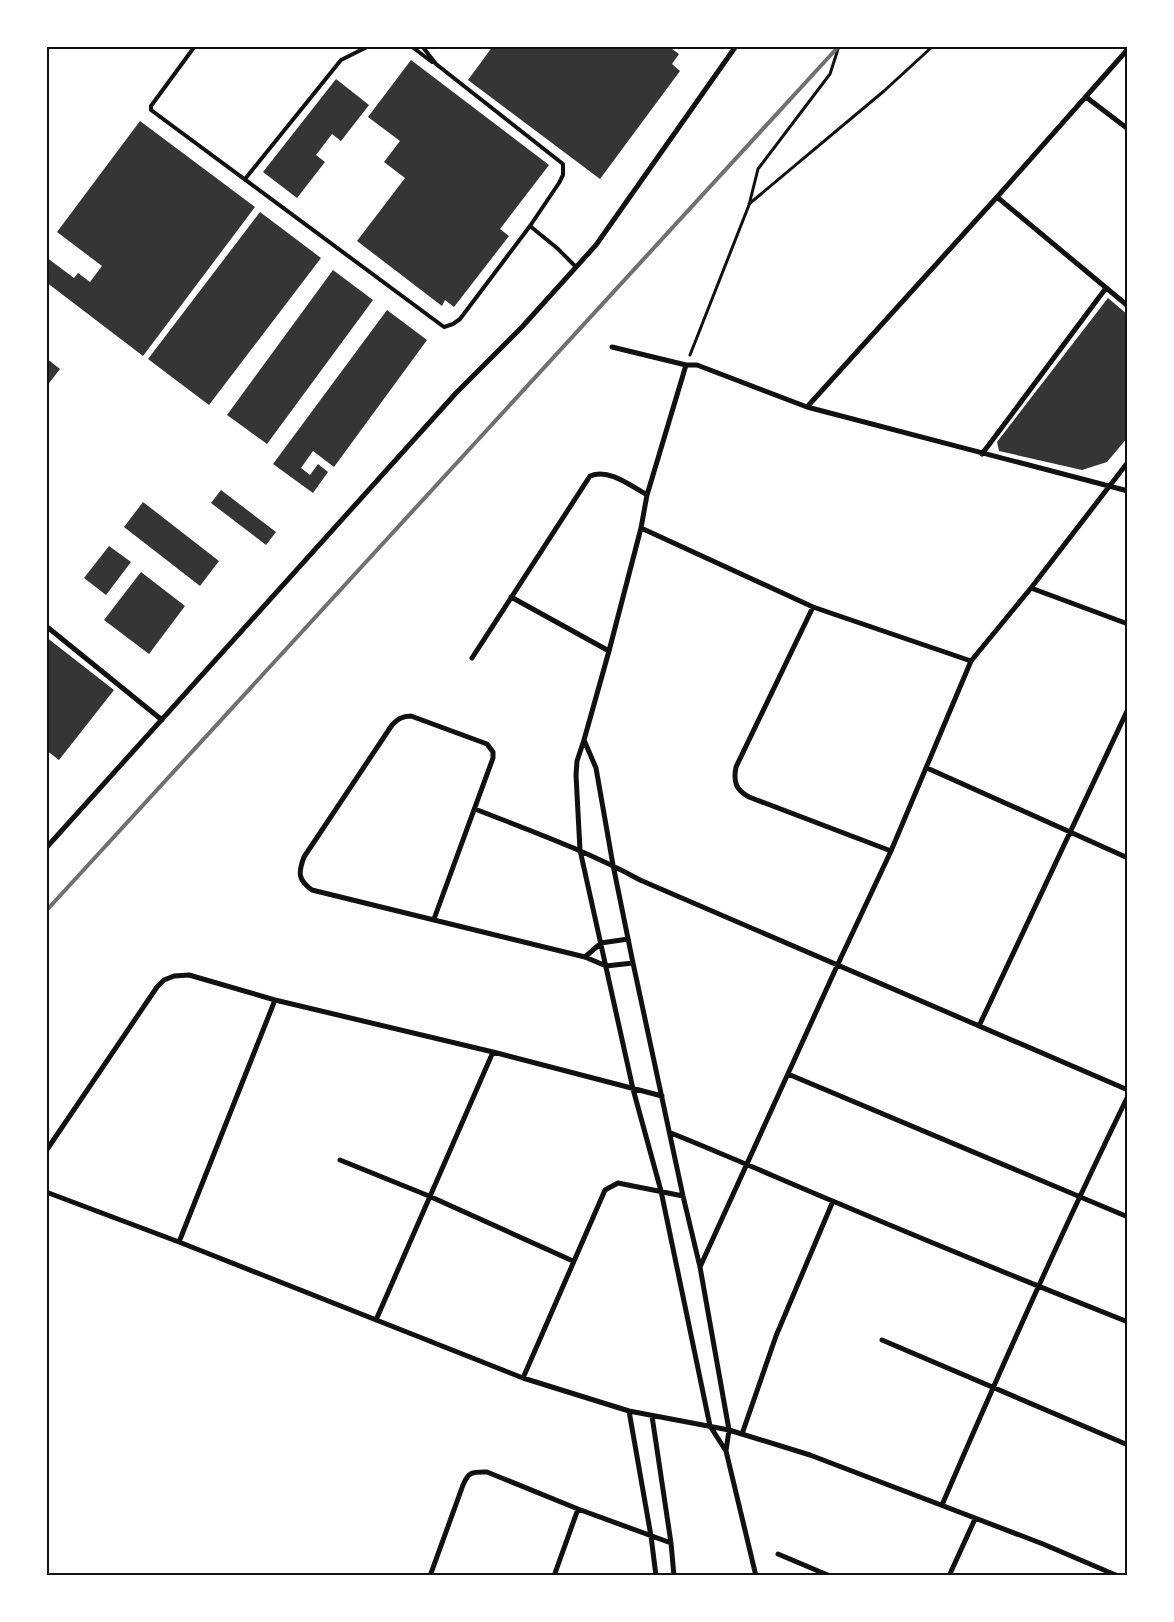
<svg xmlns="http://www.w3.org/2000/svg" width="1174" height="1622" font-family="Lato,sans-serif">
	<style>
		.building { fill: #353535 }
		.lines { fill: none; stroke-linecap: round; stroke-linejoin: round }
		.path { stroke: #111; stroke-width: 3 }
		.service { stroke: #111; stroke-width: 4 }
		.minor { stroke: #111; stroke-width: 5 }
		.rail { stroke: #707070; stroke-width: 4 }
		.neatline { fill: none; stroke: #111; stroke-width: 2 }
	</style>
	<rect width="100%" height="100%" fill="#fff"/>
	<path class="building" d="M493 46H668L679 54 672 64 680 71 600 179 468 80Z
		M411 60 549 165 500 229 509 236 454 307 445 300 442 306 357 241 405 178 384 162 400 141 368 117Z
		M336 79 369 105 341 141 332 134 316 155 325 162 297 198 263 172Z
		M140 121 255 207 143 356 46 282V257L74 278 78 273 90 282 102 266 57 232Z
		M260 212 321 258 209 405 148 359Z
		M333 270 373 300 267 444 227 415Z
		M1108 298 1128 315V437L1107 462 1082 470 999 451 997 442Z
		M387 310 427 340 334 467 313 451 301 468 310 475 318 464 328 472 313 493 273 464Z
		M46 358 60 369 46 387Z
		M221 490 276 532 266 545 211 503Z
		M143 502 219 561 200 586 124 527Z
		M109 546 131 562 106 595 84 578Z
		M141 572 185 606 149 654 104 620Z
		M46 637 114 690 59 760 46 750Z"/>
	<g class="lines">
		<path class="path" d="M749 204 884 91 933 46
			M690 355 749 205 758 169 830 74 839 46"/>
		<path class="service" d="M195 46 151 106V110L444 327 453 324 460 319 530 226 559 183 563 175V164L436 64 422 46
			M411 46 432 62
			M245 179 341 60 369 46
			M530 226 557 248 576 267"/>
		<path class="minor" d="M1086 97 1128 129
			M997 197 1128 306
			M612 347 686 365H697L807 407 1128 491
			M686 365 647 495 641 528 609 651 584 740 577 761 576 775 580 850 633 1089 661 1191 710 1426 726 1451 756 1576
			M807 407 997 197 1128 49
			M982 454 1106 288
			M641 528 813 607 971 661 1031 588 1128 462
			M1031 588 1128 624
			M511 597 609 651
			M813 607 736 767C733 782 736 790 749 797L891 851
			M46 626 162 720
			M472 658 590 476C609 468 631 486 647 495
			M584 740 596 768 613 865 633 963 683 1196 700 1267 729 1430 726 1451
			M927 768 1128 858
			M475 809C531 831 587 851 640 880L1128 1090
			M46 848 456 393 522 327 596 245 736 46
			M434 919 493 758V752L487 744 411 716C402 716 398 719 392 725L304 857C298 873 298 880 312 890L585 957 606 966 633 963
			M585 957 601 943 628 939
			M979 1026 1128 709
			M788 1074 1128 1217
			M671 1133C726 1155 780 1179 835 1202 932 1243 1030 1283 1128 1322
			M46 1151 157 987 164 980 174 976 189 975 275 1000 493 1052 662 1096
			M340 1160 429 1196 573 1261
			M46 1192 179 1242 523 1378 629 1411 729 1430 810 1455 1043 1544 1118 1576
			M179 1242 275 1000
			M700 1267 837 966 891 851 971 661
			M376 1320 493 1052
			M882 1340 1128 1445
			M523 1378 605 1190 618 1183 683 1196
			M629 1411 651 1536 656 1576
			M652 1416 671 1543 674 1576
			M742 1434 776 1336 833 1201
			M942 1505C1001 1368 1062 1231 1128 1096
			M778 1554 830 1576
			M430 1576 463 1485C469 1471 473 1472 487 1472L578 1509 671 1543
			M554 1576 578 1509
			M949 1576 975 1519"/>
		<path class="rail" d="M46 911 839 46"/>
	</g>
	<rect width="1174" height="1622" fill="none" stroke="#ffffff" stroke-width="95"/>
	<rect x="48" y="48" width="1078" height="1526" class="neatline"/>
</svg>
